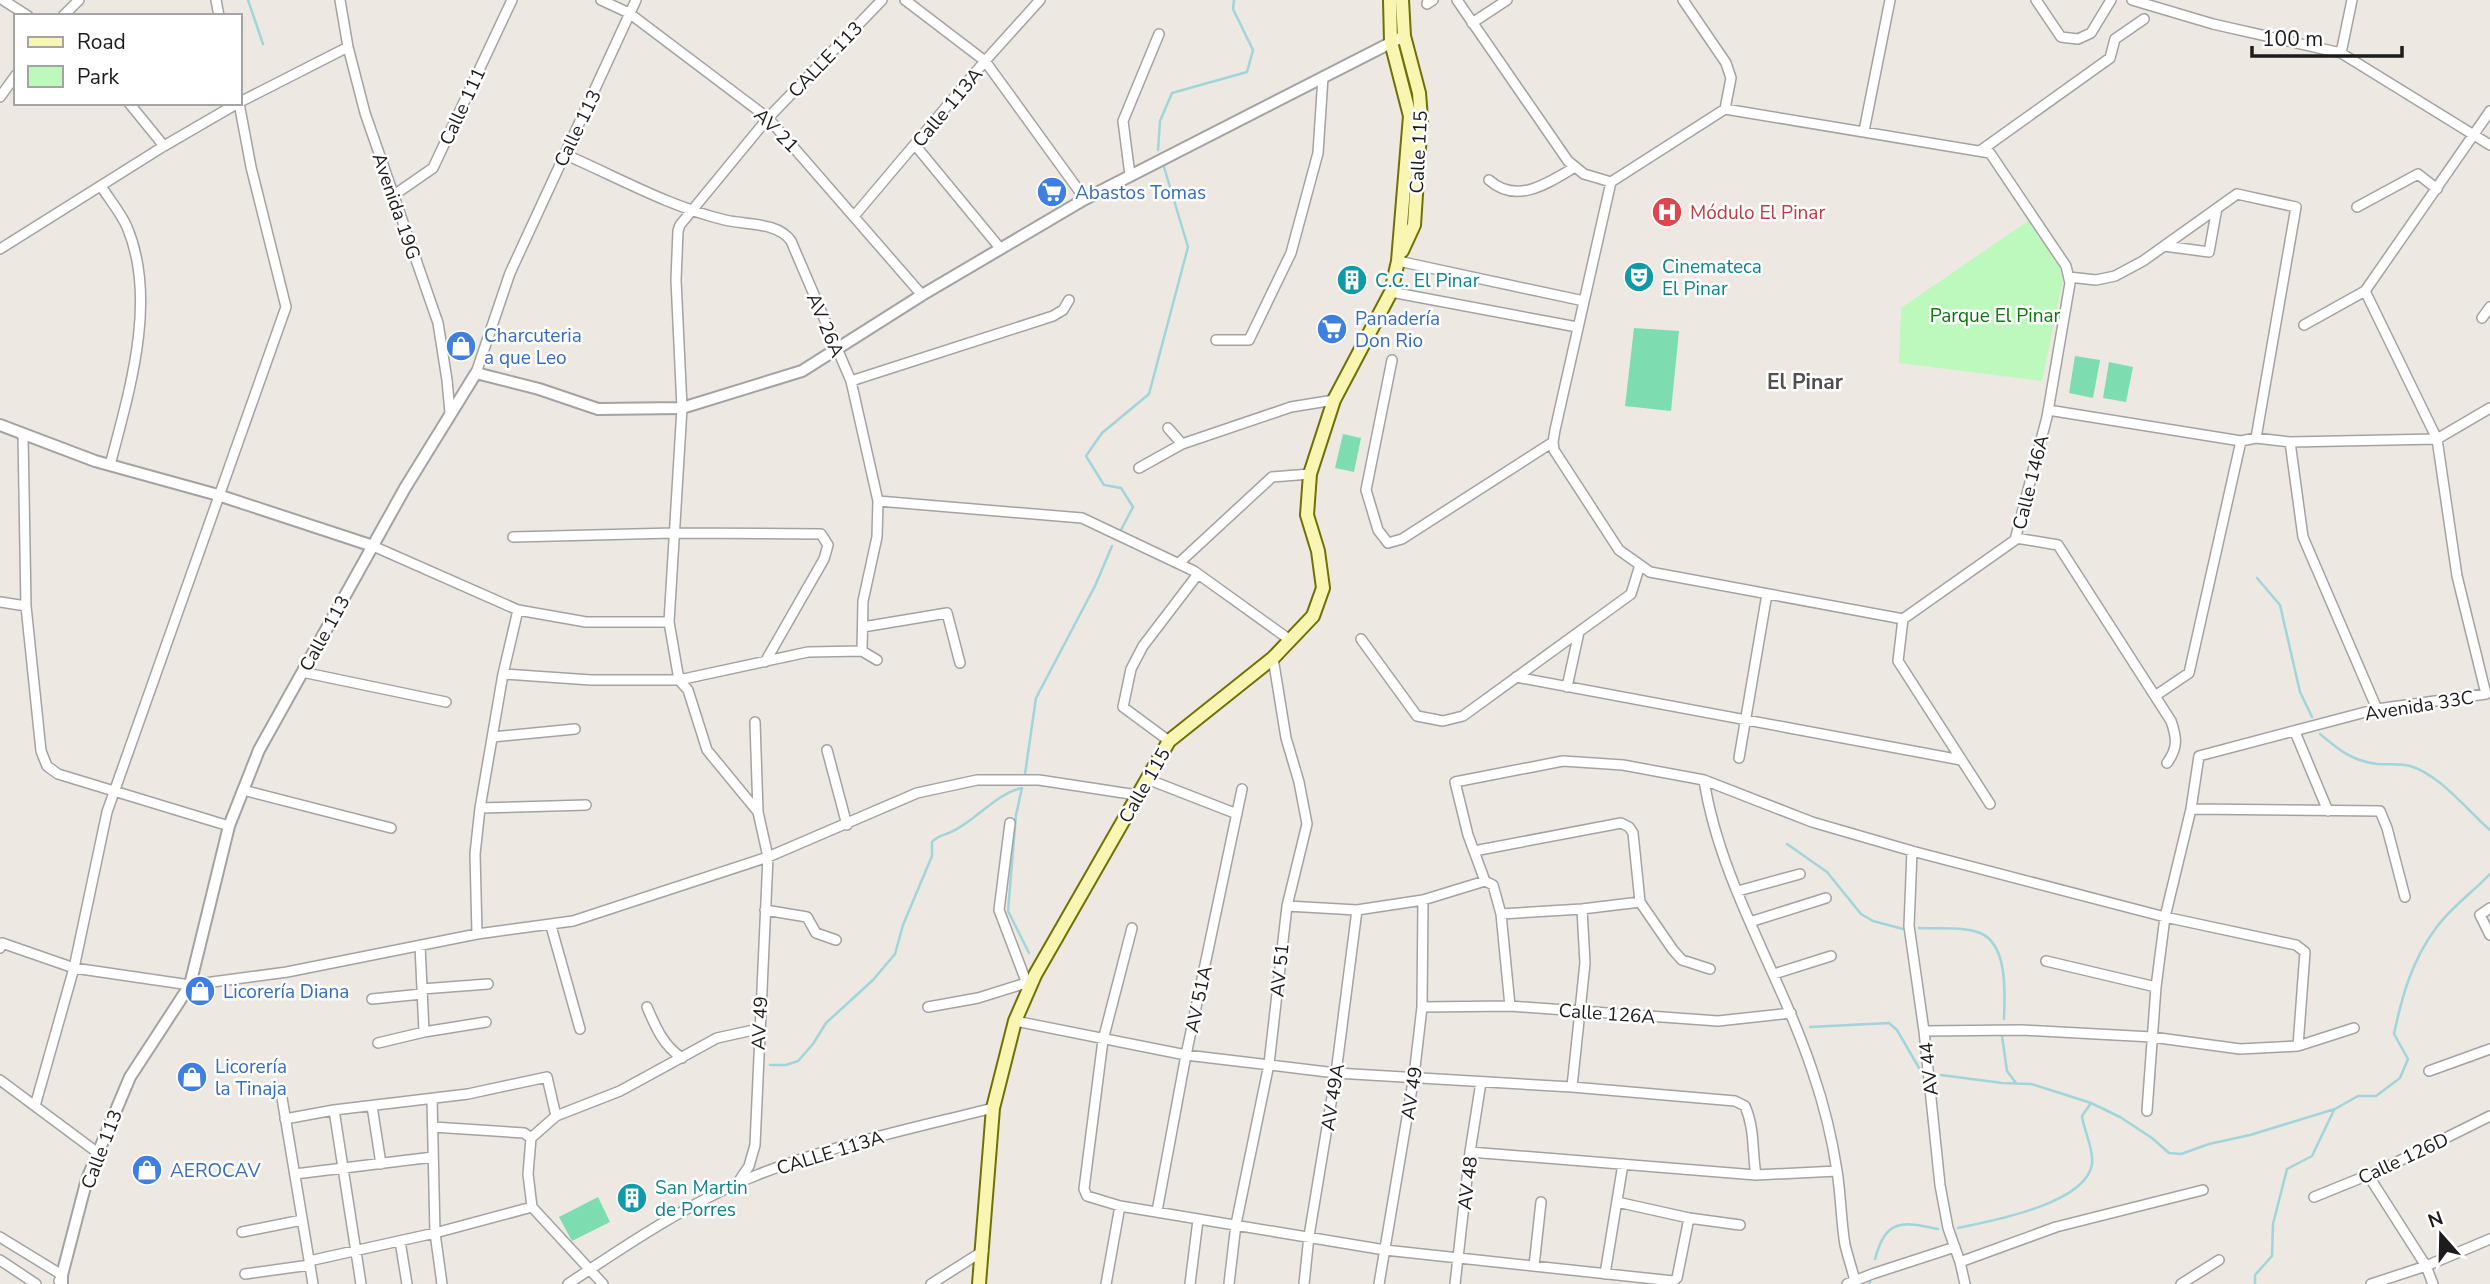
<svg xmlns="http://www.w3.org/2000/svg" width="2490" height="1284" font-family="'Nunito Sans',sans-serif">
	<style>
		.park { fill: #bdf9bd }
		.pitch { fill: #7eddb0 }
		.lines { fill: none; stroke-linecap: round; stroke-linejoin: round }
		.stream { stroke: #a1d4db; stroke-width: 2.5 }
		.minor-casing { stroke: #a3a3a3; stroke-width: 12 }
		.tertiary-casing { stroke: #a3a3a3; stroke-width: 14 }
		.secondary-casing { stroke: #6f7105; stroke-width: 16 }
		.minor { stroke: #fff; stroke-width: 9 }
		.tertiary { stroke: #fff; stroke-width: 10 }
		.secondary { stroke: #f9f6b3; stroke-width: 12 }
		.labels { text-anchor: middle; stroke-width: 5; stroke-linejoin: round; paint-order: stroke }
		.street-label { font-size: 19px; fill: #1c1c1c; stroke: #fff }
		.shop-label { font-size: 19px; fill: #366cbe; stroke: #fff; text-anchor: start }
		.health-label { font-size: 19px; fill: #be3a42; stroke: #fff; text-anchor: start }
		.culture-label { font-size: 19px; fill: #0d838f; stroke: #fff; text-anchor: start }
		.park-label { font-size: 19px; fill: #0c780b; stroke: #fff }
		.neighbourhood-label { font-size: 21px; font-weight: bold; fill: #4f4f4f; stroke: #fff }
	</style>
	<rect width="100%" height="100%" fill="#ede8e1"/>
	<path class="park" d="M2028 221 2060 268 2063 280 2042 381 1899 363 1901 308Z"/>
	<path class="pitch" d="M1634 328 1679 331 1671 411 1625 406Z
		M2075 356 2100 360 2093 398 2069 393Z
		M2109 362 2133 367 2126 402 2103 398Z
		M1343 434 1361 438 1354 472 1335 468Z
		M598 1197 610 1222 572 1241 559 1217Z"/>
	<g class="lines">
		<path class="stream" d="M248 0 263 44
			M1158 150 1160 121 1172 93 1247 72 1253 50 1233 9 1234 0
			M1121 530 1133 507 1121 488 1104 485 1086 456 1102 433 1149 394 1188 247 1164 167
			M2257 578 2280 605 2300 692 2312 717
			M2320 734C2339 750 2352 761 2377 764 2388 765 2400 763 2410 766 2439 774 2467 810 2490 830
			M1025 774 1036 698 1095 586 1112 546
			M1787 844 1827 872 1861 914 1873 921 1903 929
			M1919 928C1937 929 1963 926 1980 933 2008 944 2005 994 2004 1019
			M1810 1027 1889 1023 1897 1030 1919 1068
			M2002 1036 2007 1071 2016 1083
			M770 1065H786L798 1061 813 1044 826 1023 873 980 895 954 903 925 932 856V842C938 835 943 836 951 832 976 821 996 793 1022 788L1016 815 1008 911 1029 953
			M1941 1075 2002 1083 2031 1084 2060 1093 2091 1103 2120 1117 2152 1138 2169 1153 2181 1154 2209 1144 2250 1135 2335 1109 2358 1096H2376L2400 1078 2408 1059 2394 1034C2402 996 2412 960 2436 928 2450 908 2473 892 2490 874
			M1958 1228C1991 1221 2086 1204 2092 1164 2094 1149 2084 1131 2082 1116L2091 1103
			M1875 1259C1886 1219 1901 1221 1938 1229
			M1870 1284V1280
			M2255 1284V1275L2272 1256 2273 1224 2287 1169 2312 1156 2334 1110"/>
		<g class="minor-casing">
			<path id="minor" d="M3 0 28 16
				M216 0 219 16
				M340 0 348 47 365 113 438 323 447 380 450 413
				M601 0 629 13 768 118 922 295
				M905 0 985 61 1085 199
				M1428 0 1427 4 1433 0
				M1457 0 1568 161 1584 174 1611 182
				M1683 0 1726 63 1731 78 1725 109
				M2036 0 2061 37 2078 39 2091 33 2111 0
				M2132 0 2213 24 2341 53 2490 145
				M63 16 79 0
				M1472 23 1507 0
				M2341 53 2352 0
				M0 97 16 75
				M240 102 348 47
				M129 103 164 146
				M1725 109 1990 153 2066 266 2070 283 2047 417 2015 540 1903 619 1650 572 1619 550 1554 450 1553 442 1555 430 1611 182Z
				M1864 131 1890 0
				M915 145 1000 248
				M1980 151 2110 58 2115 39 2144 19
				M564 154C617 177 670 207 725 220 746 225 778 222 791 241L851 381 878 501 877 537 863 601 862 651
				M1130 175 1123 121 1159 34
				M1489 180C1517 205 1548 183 1575 167
				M101 186C109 199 121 213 127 227 158 300 129 392 110 465
				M394 195 433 168 512 0
				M2357 207 2418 174 2437 189
				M855 215 985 61 1040 0
				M2164 246 2209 252 2217 208
				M0 249 164 146 238 103
				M1398 261 1584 301
				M2069 277 2096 280 2115 276 2143 261 2237 194 2296 207 2256 438
				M1391 292 1577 327
				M2482 318 2490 307
				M2304 325 2365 291
				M1216 340H1249L1291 253 1318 153 1323 77
				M1392 360 1366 490 1378 530 1388 543 1402 539 1553 442
				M476 373 510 273 636 0
				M851 381 1053 316 1063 310 1069 300
				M2048 410 2241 441 2256 438 2290 442 2437 439 2490 408
				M1168 428 1182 444
				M23 434 26 606 41 751 47 766 58 774 229 826
				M2290 442 2303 537 2377 709
				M1139 468 1182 444 1291 407 1334 400
				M878 501 1082 518 1194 571 1290 640
				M513 537 673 533 821 534 828 545 824 559 765 662
				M2016 538 2058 545 2171 721C2177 738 2178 748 2167 763
				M373 546 518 610 586 622H669
				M1179 563 1272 477 1310 474
				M0 602 26 606
				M1903 619 1898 661 1990 804
				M863 627 947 613 960 663
				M1361 639 1417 716 1443 721 1463 716 1631 594 1640 565
				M302 672 446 702
				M503 674 591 680H679L808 652 862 651 877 660
				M1516 677 1961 760
				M1567 687 1579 632
				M2155 696 2189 673 2241 441
				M755 722 758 812
				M2295 732 2328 811
				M493 737 575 729
				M1169 741 1123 707 1131 669 1143 646 1198 574
				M827 750 847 825
				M1739 758 1767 594
				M1147 779 1237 814
				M1704 780C1720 883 1781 975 1813 1073 1824 1105 1832 1138 1837 1171 1841 1196 1841 1221 1845 1245 1848 1257 1852 1269 1855 1281
				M243 790 391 828
				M480 808 586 805
				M2191 809 2380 811 2387 828 2405 897
				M1010 823 999 910 1029 989
				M1474 851 1621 823 1629 827 1633 833 1640 902 1673 950 1682 960 1710 969
				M1912 851 1909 926 1924 1031 1940 1185 1948 1228 1960 1262 1965 1284
				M1738 891 1800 874
				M1287 906 1357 910 1423 900 1485 881
				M2490 908 2480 915 2490 935
				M765 910 807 917 816 933 836 940
				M1501 914 1582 909 1640 902
				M1750 922 1826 898
				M551 926 580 1029
				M1132 928 1103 1040 1084 1189 1087 1196 1120 1206 1385 1250 1673 1281 1677 1278 1689 1218
				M477 934 475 854 480 808 503 674 518 610
				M420 945 424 1032
				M0 948 2 943 74 968 190 985 287 972 477 934 573 921 768 857 917 793 977 780H1039L1137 795
				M2046 961 2156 987
				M1774 974 1831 956
				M422 989 488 984
				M372 999 422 994
				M1510 1006 1501 914 1493 885 1485 881 1468 835 1455 782 1563 761 1623 765 1704 780 1812 822 1912 851 2165 917 2296 945 2305 952 2298 1046
				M647 1007C656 1028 663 1045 682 1058
				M928 1007 978 998 1026 983
				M1422 1007 1510 1006 1718 1021 1791 1013
				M1015 1021 1186 1055 1336 1073 1572 1087 1735 1101 1745 1106C1755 1129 1752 1152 1756 1175
				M1924 1031 2021 1030 2152 1037 2240 1049 2298 1046 2354 1028
				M378 1043 424 1032 486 1022
				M2429 1071 2490 1049
				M0 1080 98 1153
				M1572 1087 1585 963 1582 909
				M281 1092 313 1284
				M432 1099 435 1233 442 1284
				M35 1106 74 968 107 812 286 307 251 167 239 103
				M372 1106 381 1164
				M334 1110 361 1284
				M2147 1111 2156 987 2165 917 2191 809 2199 756 2377 709 2486 694 2457 576 2437 439 2365 291 2490 111
				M285 1119 334 1110 468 1094 547 1077 556 1116
				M433 1127 524 1133 531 1138
				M1470 1152 1756 1175 1837 1171
				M295 1174 433 1157
				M2368 1175 2426 1266 2433 1284
				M737 1184 749 1166 755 1145 768 857 758 812 707 750 688 690 679 680 669 622 682 408 676 280 678 231 680 225 768 118 882 0
				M2314 1197 2383 1169 2490 1116
				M1617 1202 1689 1218 1740 1225
				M1157 1211 1186 1055 1242 789
				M242 1232 302 1220
				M0 1237 62 1275 59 1281
				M400 1241 407 1284
				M0 1260 36 1284
				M309 1261 435 1233 532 1207
				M1960 1262 2056 1227 2203 1190
				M1534 1266 1541 1202
				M245 1274 310 1265
				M1605 1274 1623 1164
				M568 1284C626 1245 692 1201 757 1175 832 1145 914 1128 993 1108
				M603 1284 532 1207 528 1174 531 1138 556 1116 620 1091 717 1038 758 1029
				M931 1284 983 1251
				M1106 1284 1120 1206
				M1190 1284 1198 1220
				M1229 1284 1236 1224 1269 1064 1287 906 1307 824 1299 782 1286 738 1273 658
				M1304 1284 1309 1236 1336 1073 1357 910
				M1379 1284 1414 1076 1422 1007 1423 900
				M1455 1284 1470 1152 1481 1082
				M1847 1284 1872 1274 1955 1247
				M2181 1284 2219 1260
				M2371 1284 2426 1266 2490 1239"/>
		</g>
		<g class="tertiary-casing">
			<path id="tertiary" d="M0 425 95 461 218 495 373 546
				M62 1284V1275L87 1179 130 1077 190 985 229 826 259 750 405 488 476 373 539 389 598 409 682 408 802 371 922 295 1085 199 1404 36"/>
		</g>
		<g class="secondary-casing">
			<path id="secondary" d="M1402 251 1414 225 1421 118 1419 93 1404 36 1402 0
				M979 1284 993 1108 1015 1021 1035 975 1169 741 1273 658 1313 616 1323 588 1318 551 1307 515 1310 474 1334 400 1391 292 1398 261 1410 116 1391 42 1390 0"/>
		</g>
		<use href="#minor" class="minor"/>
		<use href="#tertiary" class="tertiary"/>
		<use href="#secondary" class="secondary"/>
	</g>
	<defs>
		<g id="supermarket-disc" transform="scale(1.575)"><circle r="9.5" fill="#3f7fe0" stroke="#fff"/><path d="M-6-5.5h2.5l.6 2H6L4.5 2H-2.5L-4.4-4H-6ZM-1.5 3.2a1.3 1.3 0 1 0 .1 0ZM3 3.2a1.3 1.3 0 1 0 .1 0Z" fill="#fff"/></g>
		<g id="hospital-disc" transform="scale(1.575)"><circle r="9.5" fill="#e0444e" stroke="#fff"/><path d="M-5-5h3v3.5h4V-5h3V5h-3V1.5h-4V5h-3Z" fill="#fff"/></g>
		<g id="theatre-disc" transform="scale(1.575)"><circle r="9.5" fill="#0f9aa8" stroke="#fff"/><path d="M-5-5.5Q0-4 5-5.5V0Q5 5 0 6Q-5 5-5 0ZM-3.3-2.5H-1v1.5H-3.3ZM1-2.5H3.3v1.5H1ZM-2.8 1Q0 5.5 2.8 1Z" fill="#fff"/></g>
		<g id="building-disc" transform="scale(1.575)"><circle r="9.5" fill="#0f9aa8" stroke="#fff"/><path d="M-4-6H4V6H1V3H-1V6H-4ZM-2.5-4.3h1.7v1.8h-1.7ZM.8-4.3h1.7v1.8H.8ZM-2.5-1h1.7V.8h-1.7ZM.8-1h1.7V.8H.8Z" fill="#fff"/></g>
		<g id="shop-disc" transform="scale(1.575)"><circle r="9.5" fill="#3f7fe0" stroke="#fff"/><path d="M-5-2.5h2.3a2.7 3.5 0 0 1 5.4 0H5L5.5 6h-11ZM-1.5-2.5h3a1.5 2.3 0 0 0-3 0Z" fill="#fff"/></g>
	</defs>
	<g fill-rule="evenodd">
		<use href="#supermarket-disc" x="1052" y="192"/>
		<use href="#hospital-disc" x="1667" y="212"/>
		<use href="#theatre-disc" x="1639" y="277"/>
		<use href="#building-disc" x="1352" y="280"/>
		<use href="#supermarket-disc" x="1332" y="329"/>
		<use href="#shop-disc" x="461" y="346"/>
		<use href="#shop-disc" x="200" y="991"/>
		<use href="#shop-disc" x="192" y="1077"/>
		<use href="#shop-disc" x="147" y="1170"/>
		<use href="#building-disc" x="632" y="1198"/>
	</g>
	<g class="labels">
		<g class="street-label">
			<text transform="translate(825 59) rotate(-46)" y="7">CALLE 113</text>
			<text transform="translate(462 106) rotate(-65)" y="7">Calle 111</text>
			<text transform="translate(947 107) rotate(-50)" y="7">Calle 113A</text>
			<text transform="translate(577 128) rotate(-64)" y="7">Calle 113</text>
			<text transform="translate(777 130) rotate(45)" y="7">AV 21</text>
			<text transform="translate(1418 152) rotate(-87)" y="7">Calle 115</text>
			<text transform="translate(397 206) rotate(71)" y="7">Avenida 19G</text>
			<text transform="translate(826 325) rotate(67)" y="7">AV 26A</text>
			<text transform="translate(2030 482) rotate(-76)" y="7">Calle 146A</text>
			<text transform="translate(324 633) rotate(-61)" y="7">Calle 113</text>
			<text transform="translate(2419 705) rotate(-9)" y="7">Avenida 33C</text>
			<text transform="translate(1144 785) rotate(-60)" y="7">Calle 115</text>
			<text transform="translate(1279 970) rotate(-84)" y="7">AV 51</text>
			<text transform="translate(1198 999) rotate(-78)" y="7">AV 51A</text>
			<text transform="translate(1607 1013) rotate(4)" y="7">Calle 126A</text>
			<text transform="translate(759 1023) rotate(-87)" y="7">AV 49</text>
			<text transform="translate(1928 1069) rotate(-96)" y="7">AV 44</text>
			<text transform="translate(1411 1093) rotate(-81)" y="7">AV 49</text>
			<text transform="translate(1332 1097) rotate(-81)" y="7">AV 49A</text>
			<text transform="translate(101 1149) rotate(-69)" y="7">Calle 113</text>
			<text transform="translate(830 1152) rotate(-17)" y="7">CALLE 113A</text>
			<text transform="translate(2403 1158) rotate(-25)" y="7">Calle 126D</text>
			<text transform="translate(1467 1183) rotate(-83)" y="7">AV 48</text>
		</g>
		<g class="shop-label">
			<text x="1075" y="199">Abastos Tomas</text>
			<text x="1355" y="325">Panadería<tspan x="1355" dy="22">Don Rio</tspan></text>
			<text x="484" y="342">Charcuteria<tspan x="484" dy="22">a que Leo</tspan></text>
			<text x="223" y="998">Licorería Diana</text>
			<text x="215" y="1073">Licorería<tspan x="215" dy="22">la Tinaja</tspan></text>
			<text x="170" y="1177">AEROCAV</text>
		</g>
		<g class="health-label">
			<text x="1690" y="219">Módulo El Pinar</text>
		</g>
		<g class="culture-label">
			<text x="1662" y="273">Cinemateca<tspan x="1662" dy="22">El Pinar</tspan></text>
			<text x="1375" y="287">C.C. El Pinar</text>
			<text x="655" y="1194">San Martin<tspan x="655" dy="22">de Porres</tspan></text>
		</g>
		<g class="park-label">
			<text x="1995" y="322">Parque El Pinar</text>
		</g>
		<g class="neighbourhood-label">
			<text x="1805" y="389">El Pinar</text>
		</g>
	</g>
	<rect x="14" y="14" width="228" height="91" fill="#ffffff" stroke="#a4a4a4" stroke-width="2"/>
	<rect x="28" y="37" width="35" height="10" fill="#f9f6b3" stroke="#a4a4a4" stroke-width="2"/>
	<text x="77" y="49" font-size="21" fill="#1c1c1c">Road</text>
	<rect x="28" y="66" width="35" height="21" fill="#bdf9bd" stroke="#a4a4a4" stroke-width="2"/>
	<text x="77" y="84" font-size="21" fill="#1c1c1c">Park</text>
	<g transform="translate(2441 1235) rotate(340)" stroke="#ffffff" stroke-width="5" paint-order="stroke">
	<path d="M0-5L12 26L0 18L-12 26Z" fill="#1c1c1c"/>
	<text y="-10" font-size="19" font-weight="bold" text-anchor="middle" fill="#1c1c1c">N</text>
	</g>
	<path d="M2252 46v10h150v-10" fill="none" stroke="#1c1c1c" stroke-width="3.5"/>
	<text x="2262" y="46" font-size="21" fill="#1c1c1c" stroke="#ffffff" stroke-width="5" paint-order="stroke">100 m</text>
</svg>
